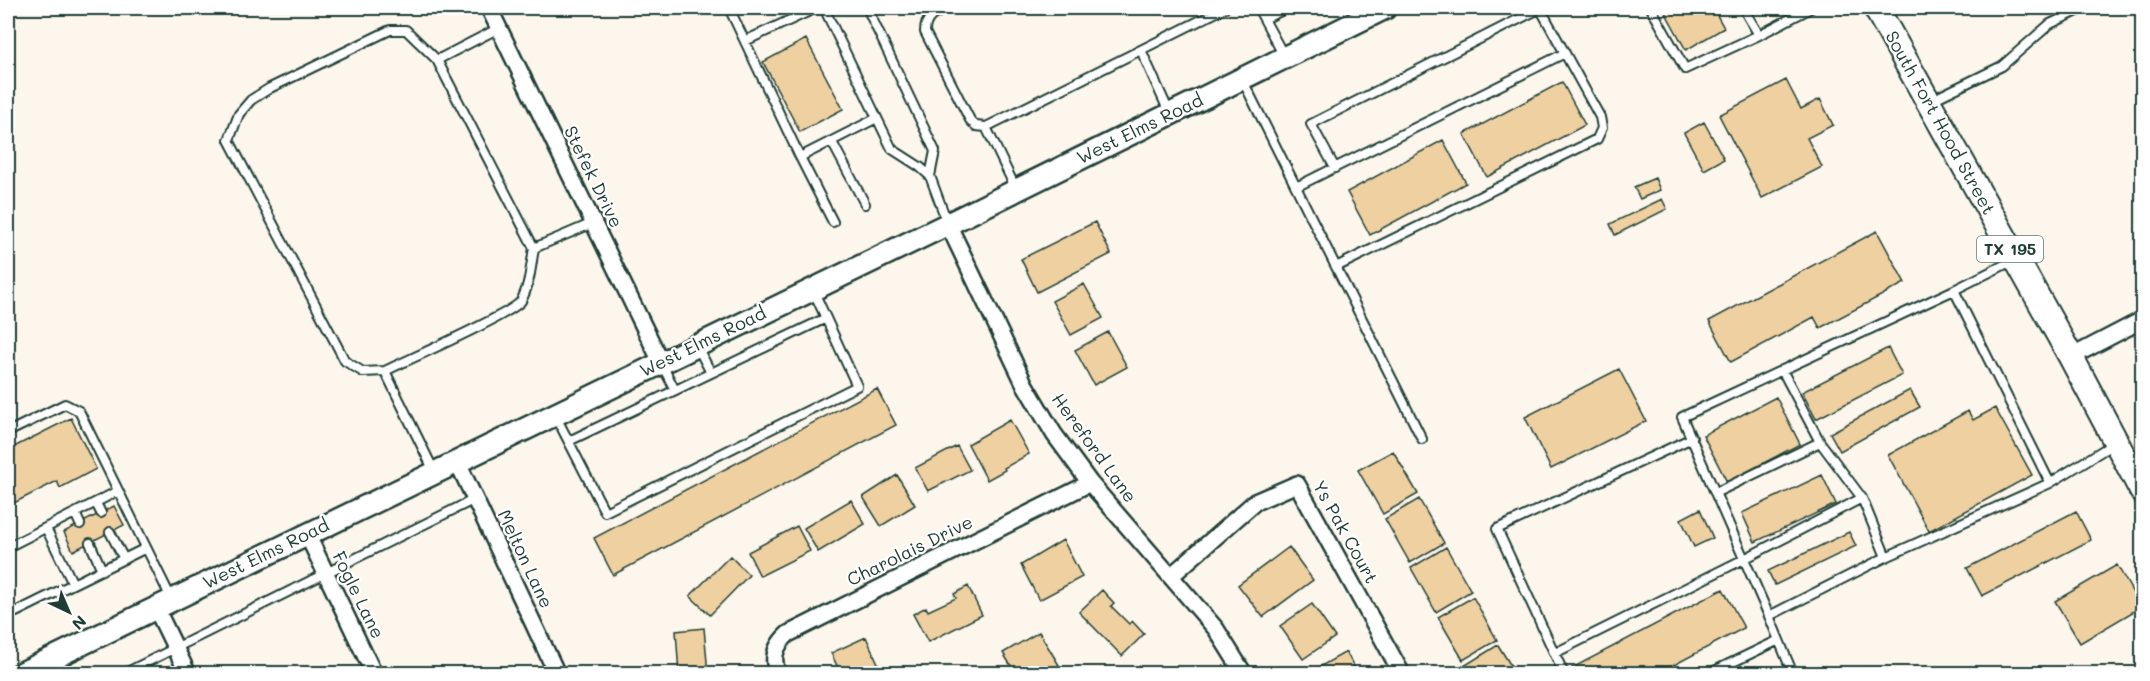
<svg xmlns="http://www.w3.org/2000/svg" width="2150" height="681" font-family="Mali,sans-serif">
	<style>
		.building { fill: #eed0a1; stroke: #1f3d34; stroke-width: 1.5 }
		.lines { fill: none; stroke-linecap: round; stroke-linejoin: round }
		.service-casing { stroke: #1f3d34; stroke-width: 12 }
		.minor-casing { stroke: #1f3d34; stroke-width: 20 }
		.secondary-casing { stroke: #1f3d34; stroke-width: 26 }
		.trunk-casing { stroke: #1f3d34; stroke-width: 28 }
		.service { stroke: #fff; stroke-width: 8 }
		.minor { stroke: #fff; stroke-width: 15 }
		.secondary { stroke: #fff; stroke-width: 21 }
		.trunk { stroke: #fff; stroke-width: 24 }
		.labels { text-anchor: middle; stroke-width: 4.5; stroke-linejoin: round; paint-order: stroke }
		.shield { fill: #fff; stroke: #627771; stroke-width: 1.5 }
		.shield-label { font-size: 16px; font-weight: bold; fill: #1f3d34 }
		.street-label { font-size: 18px; fill: #1f3d34; stroke: #fff }
	</style>
	<rect width="100%" height="100%" fill="#fcf6ec"/>
	<filter id="ink" filterUnits="userSpaceOnUse"><feTurbulence type="fractalNoise" baseFrequency=".0167" numOctaves="2"/><feDisplacementMap in="SourceGraphic" scale="12" xChannelSelector="R" yChannelSelector="G"/><feConvolveMatrix kernelMatrix="1 2 1 2 8 2 1 2 1" color-interpolation-filters="sRGB"/></filter>
	<g filter="url(#ink)">
		<path class="building" d="M1663 8H1713L1724 28 1686 50Z
			M1761 8H1777L1765 14Z
			M806 39 843 109 800 132 763 62Z
			M1786 80 1801 109 1820 99 1833 125 1807 138 1822 167 1762 198 1719 115Z
			M1562 82 1585 125 1487 177 1464 134Z
			M1704 122 1724 159 1704 170 1684 133Z
			M1443 140 1466 183 1370 235 1347 192Z
			M1655 178 1660 190 1640 199 1634 187Z
			M1662 199 1667 209 1615 235 1610 224Z
			M1095 222 1111 254 1037 292 1021 259Z
			M1877 231 1905 283 1820 328 1814 317 1731 362 1709 321Z
			M1084 284 1103 318 1071 335 1052 301Z
			M1108 332 1127 367 1094 385 1075 350Z
			M1888 348 1902 375 1816 419 1802 392Z
			M1619 369 1646 421 1551 469 1525 417Z
			M877 389 896 425 613 575 594 538Z
			M1910 390 1920 407 1840 451 1830 433Z
			M1776 397 1800 444 1727 482 1703 435Z
			M1995 408 2032 475 1929 531 1888 455 1968 411 1973 420Z
			M71 418 96 469 60 488 57 481 8 506V450Z
			M1010 420 1029 454 1004 468 1005 470 987 480 968 444Z
			M957 446 970 470 928 491 915 468Z
			M1393 451 1418 494 1383 514 1358 470Z
			M897 475 915 505 881 526 863 497Z
			M1822 475 1836 504 1755 542 1742 513Z
			M1419 499 1444 543 1410 563 1385 519Z
			M851 500 865 524 818 552 804 528Z
			M114 506 124 525 73 551 64 532Z
			M1700 509 1713 538 1694 547 1681 519Z
			M2076 511 2091 540 1982 596 1967 568Z
			M797 526 810 551 760 576 748 552Z
			M1849 532 1856 546 1775 585 1768 571Z
			M1063 540 1082 577 1039 600 1021 565Z
			M1289 547 1313 580 1263 617 1238 585Z
			M1446 547 1471 591 1436 612 1411 568Z
			M730 556 749 575 710 615 690 596Z
			M2117 565 2141 607 2080 643 2055 601Z
			M968 586 982 615 928 642 913 614 926 607 928 611 956 598 954 594Z
			M1723 589 1744 628 1657 674H1575L1572 668Z
			M1102 590 1114 603 1111 606 1129 624 1132 621 1144 634 1122 656 1079 612Z
			M1473 597 1497 640 1463 660 1438 617Z
			M1312 604 1335 637 1303 659 1280 626Z
			M704 628 708 674H679L676 631Z
			M1039 632 1059 665 1044 674H1016L1003 653Z
			M866 637 882 672 841 674 831 653Z
			M1498 645 1516 674H1469L1464 666Z
			M1346 652 1358 674H1313L1312 671Z
			M2142 666V674H2130Z"/>
		<g class="lines">
			<g class="service-casing">
				<path id="service" d="M729 8 800 157 877 118 892 149 920 167 930 176 947 222
					M824 8 877 118
					M867 8 935 151 930 176
					M924 8 930 16
					M948 8C936 13 925 16 925 32L970 120 976 126 986 127 1016 189
					M1258 8 1284 56
					M1651 8 1685 69 1759 35
					M1743 8 1759 35 1811 8
					M1264 19 1287 8
					M745 41 816 8
					M1141 50 1169 112
					M437 60 534 248 593 223
					M1243 81 1422 439
					M1930 101 2002 66 2050 24 2084 8
					M986 127 1225 8
					M832 142 865 204
					M800 157 833 222
					M1335 168 1311 124 1541 8
					M1296 187 1565 53
					M2014 260 1954 290 1682 417 1769 616 1886 557 2050 483 2113 444
					M1336 267 1597 139 1602 128 1600 117 1540 8
					M1954 290 2050 483
					M698 348 711 373
					M662 365 675 390
					M1782 370 1820 442 1862 498 1886 557
					M385 371C405 361 514 313 521 301 530 285 531 265 534 248
					M555 415 605 512 857 386 814 292
					M8 432 65 404 79 411 171 598
					M569 441 826 318
					M434 471 385 371 363 372 345 361 229 140 239 114 251 100 270 88 390 30H406L437 60 499 28
					M1715 493 1820 442
					M96 503 101 513
					M75 513 80 524
					M46 528 73 584
					M110 532 124 559
					M90 543 102 570
					M8 547 118 491
					M8 609 16 612 146 548
					M1769 616 1793 674
					M1555 653 1744 559 1862 498
					M123 674 475 499
					M1564 674 1497 529 1692 438
					M1708 674 1779 640"/>
			</g>
			<g class="minor-casing">
				<path id="minor" d="M489 8 661 362
					M948 224 1025 385 1054 434 1090 483 1216 629 1244 674
					M2071 357 2142 320
					M457 461 557 674
					M307 534 374 674
					M1171 576 1255 502 1297 484 1402 674
					M156 608 188 674
					M778 674C771 658 775 646 788 634L1090 483"/>
			</g>
			<g class="secondary-casing">
				<path id="secondary" d="M20 674 948 224 1385 8"/>
			</g>
			<g class="trunk-casing">
				<path id="trunk" d="M1876 8 2071 357 2142 491"/>
			</g>
			<use href="#service" class="service"/>
			<use href="#minor" class="minor"/>
			<use href="#secondary" class="secondary"/>
			<use href="#trunk" class="trunk"/>
		</g>
	</g>
	<g class="labels">
		<rect class="shield" x="1977" y="236" width="66" height="26" rx="4.5"/>
		<g class="shield-label">
			<text x="2010" y="255">TX 195</text>
		</g>
		<g class="street-label">
			<text transform="translate(1940 123) rotate(61)" y="6">South Fort Hood Street</text>
			<text transform="translate(1140 129) rotate(-26)" y="6">West Elms Road</text>
			<text transform="translate(593 177) rotate(64)" y="6">Stefek Drive</text>
			<text transform="translate(703 342) rotate(-26)" y="6">West Elms Road</text>
			<text transform="translate(1094 448) rotate(54)" y="6">Hereford Lane</text>
			<text transform="translate(1345 532) rotate(61)" y="6">Ys Pak Court</text>
			<text transform="translate(910 551) rotate(-26)" y="6">Charolais Drive</text>
			<text transform="translate(266 554) rotate(-26)" y="6">West Elms Road</text>
			<text transform="translate(525 559) rotate(65)" y="6">Melton Lane</text>
			<text transform="translate(358 595) rotate(64)" y="6">Fogle Lane</text>
		</g>
	</g>
	<rect width="2150" height="681" fill="none" stroke="#fff" stroke-width="30"/>
	<rect x="15" y="15" width="2120" height="651" fill="none" stroke="#1f3d34" stroke-width="2" filter="url(#ink)"/>
	<g transform="translate(69 612) rotate(136)" stroke="#ffffff" stroke-width="4.5" paint-order="stroke">
	<path d="M0-4.5L10 22L0 15L-10 22Z" fill="#1f3d34"/>
	<text y="-9" font-size="16" font-weight="bold" text-anchor="middle" fill="#1f3d34">N</text>
	</g>
</svg>
